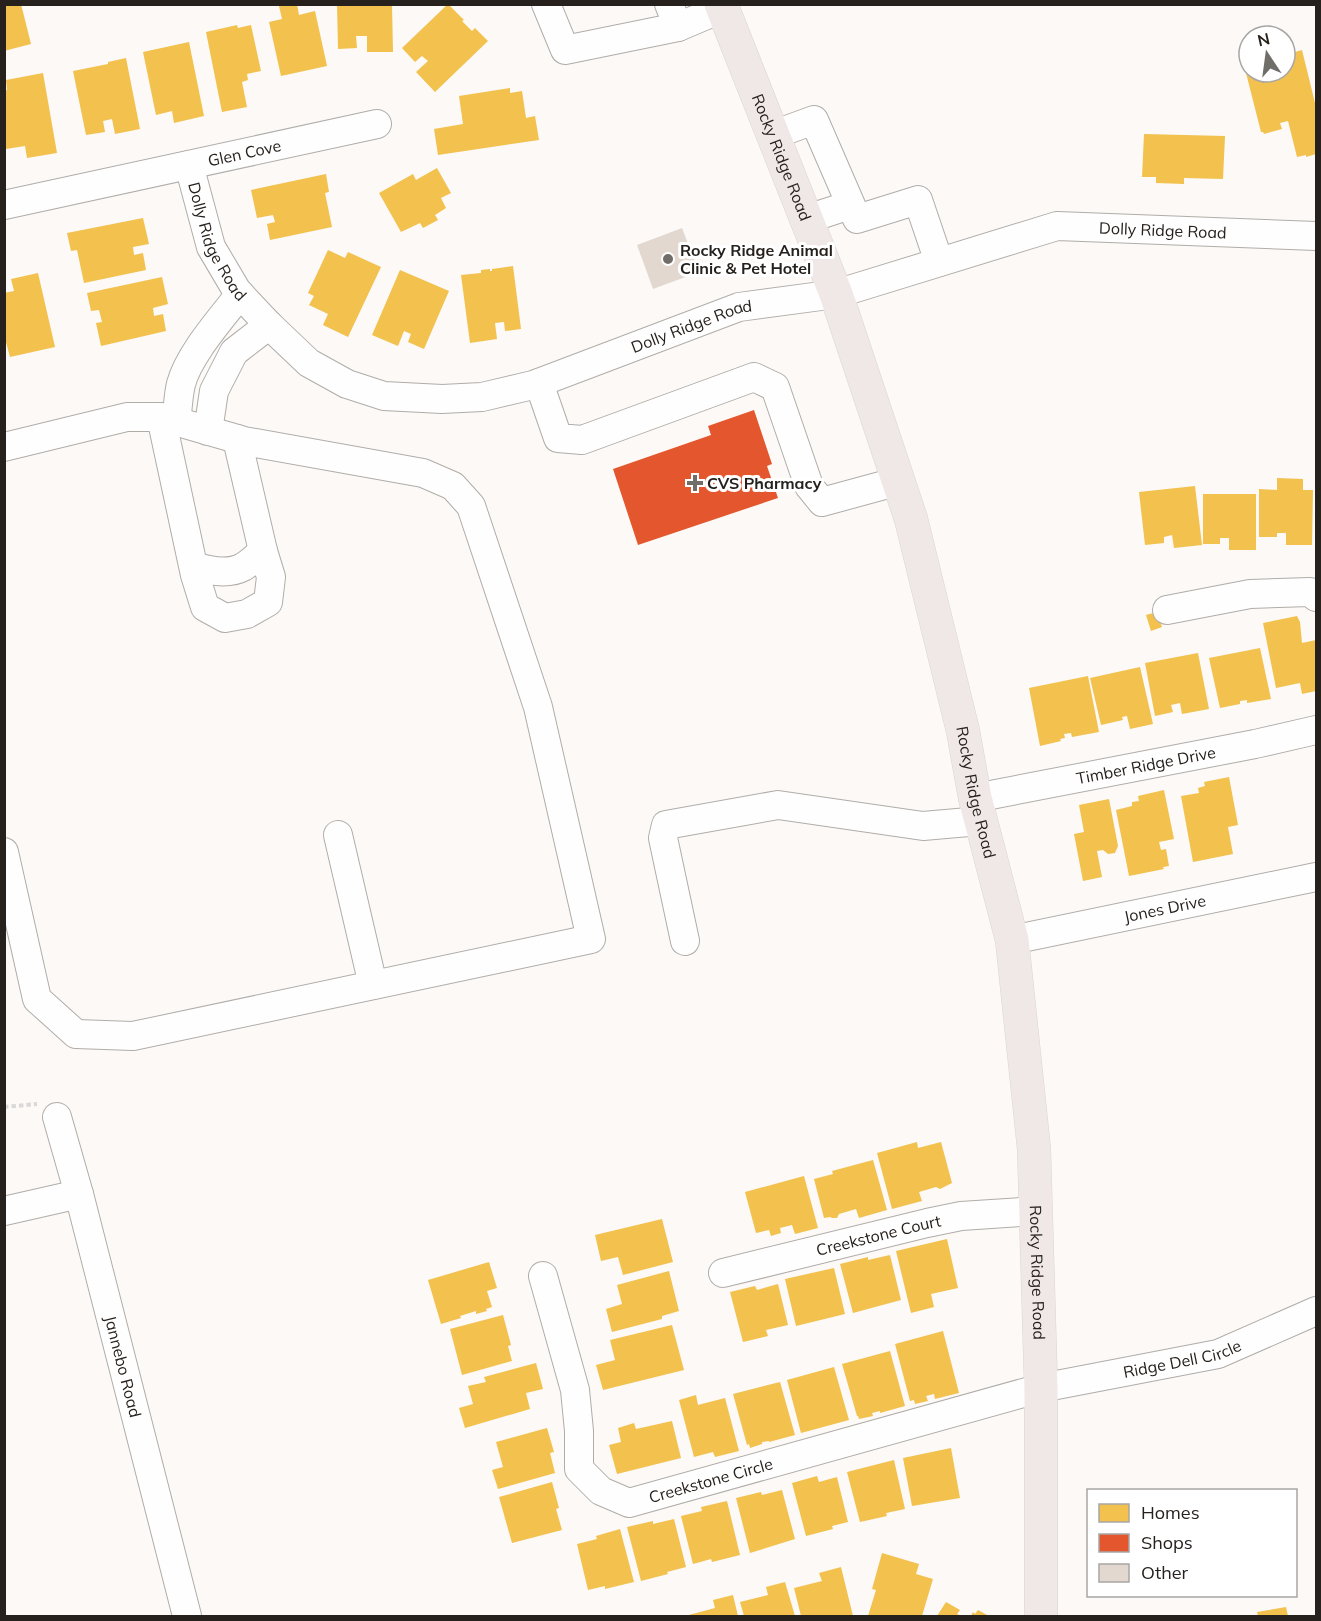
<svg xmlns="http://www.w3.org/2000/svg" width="1321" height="1621" font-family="Mulish,sans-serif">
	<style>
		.homes { fill: #f2c14e }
		.shops { fill: #e4572e }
		.building { fill: #e3d8cf }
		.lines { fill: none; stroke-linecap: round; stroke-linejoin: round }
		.minor-casing { stroke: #b0ada9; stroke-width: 30 }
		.major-casing { stroke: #d7d5d3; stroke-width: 34 }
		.path { stroke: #dad9d8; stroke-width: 4; stroke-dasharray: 4.5 3; stroke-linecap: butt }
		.minor { stroke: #fffefe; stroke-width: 28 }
		.major { stroke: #f0e8e6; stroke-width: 33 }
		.poi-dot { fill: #716d69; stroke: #fff; stroke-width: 2 }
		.labels { text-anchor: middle; stroke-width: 6; stroke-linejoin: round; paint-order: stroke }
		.street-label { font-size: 16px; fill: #26211d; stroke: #fff }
		.poi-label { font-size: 16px; font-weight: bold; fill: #26211d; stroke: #fff; text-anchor: start }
	</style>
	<rect width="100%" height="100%" fill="#fcf9f6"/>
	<path class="homes" d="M4 4H21L31 44 4 51Z
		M287 4H297L299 15 315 11 327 66 281 76 269 22 282 19 279 6Z
		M337 4H392L393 52H367V36H356L357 48 338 49Z
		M448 4 464 20 462 21 472 31 475 28 488 41 435 92 416 72 428 61 422 56 415 62 402 48Z
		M237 25 238 28 251 25 261 71 247 74 248 80 242 82 247 107 222 112 206 32Z
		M189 42 204 116 174 123 172 111 156 115 143 52Z
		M1302 50 1316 107V154L1306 157V155L1297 157 1288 121 1280 123 1282 129 1264 134 1263 132H1261L1244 65 1249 64V72H1285V55Z
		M126 58 140 129 115 134 112 119 103 121 105 132 86 135 73 71 108 64V62Z
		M43 73 57 153 27 158 25 146 6 149 4 141V91L7 90 6 80Z
		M510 88V93L522 91 526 118 535 116 539 140 438 155 434 129 463 124 459 96Z
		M1144 134 1225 136 1223 179 1184 178V184L1156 183V177H1142Z
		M437 168 451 193 441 198 446 208 435 215 438 220 423 228 420 223 401 232 379 193 413 174 416 180Z
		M326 174 329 192 325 193 332 227 270 240 267 224 275 222 273 215 257 218 251 190Z
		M143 218 149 244 133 247 134 255 143 253 146 270 84 283 77 250 71 251 67 233Z
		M328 250 345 258 348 252 381 267 348 337 323 325 328 314 309 305 314 296 308 293Z
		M513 266 521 329 505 331 504 322 495 323 497 339 470 343 461 275 481 273V270L490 269V271H492V269Z
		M400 270 449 291 424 349 408 342 411 334 404 331 398 346 372 335Z
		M38 273 55 347 10 357 4 335V293L14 291 11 279Z
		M162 277 168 304 153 308 154 316 163 314 166 331 101 346 96 323 102 322 99 310 91 311 87 293Z
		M1277 478 1303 479V490H1313L1312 545H1286V533H1277V537H1259V489L1277 490Z
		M1195 486 1202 545 1174 548 1172 535 1164 537V543L1145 545 1139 492Z
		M1203 494H1256V550H1229V538H1220V544H1203Z
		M1157 612 1162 627 1151 631 1146 615Z
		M1297 616 1300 622 1302 643 1316 640V691L1302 694 1300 683 1276 688 1263 623Z
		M1260 648 1271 699 1247 703V700L1240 701V704L1220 708 1209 658Z
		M1198 653 1209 709 1182 714 1180 703 1171 705 1173 712 1155 716 1145 663Z
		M1140 667 1153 724 1130 729 1127 716 1122 717 1123 720 1101 725 1090 678Z
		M1088 676 1099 732 1072 737 1071 733 1064 734 1065 738 1060 739 1061 741 1040 746 1029 688Z
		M1229 777 1238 825 1228 827 1233 854 1193 862 1181 796 1199 793 1198 788 1205 786 1204 782Z
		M1164 790 1174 839 1159 842 1161 850 1166 849 1169 866 1163 867 1164 869 1129 876 1116 810 1132 806V802L1139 801 1138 796Z
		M1109 799 1118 846 1115 853 1108 854 1103 850 1097 851 1102 877 1083 881 1074 834 1084 832 1079 805Z
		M917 1142 918 1148 941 1142 952 1183 940 1189 936 1187 919 1192 922 1201 892 1209 877 1153Z
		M873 1160 887 1210 859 1218 856 1209 839 1214 837 1218H832L830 1217 824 1218 814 1179 833 1174 832 1171Z
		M804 1176 818 1228 795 1234 792 1225 780 1228 781 1233 771 1236 769 1230 756 1233 745 1192Z
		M662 1219 673 1262 623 1275 618 1257 601 1261 595 1235Z
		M947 1239 958 1288 931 1294 934 1307 911 1313 896 1251Z
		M890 1255 901 1300 853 1313 840 1264 868 1257V1260Z
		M489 1262 497 1288 487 1291 492 1307 486 1309 487 1311 476 1314V1311L460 1316 461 1318 441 1324 428 1280Z
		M834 1268 845 1314 796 1326 785 1279Z
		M669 1271 679 1311 662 1316V1319L612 1332 606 1309 622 1304 617 1285Z
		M778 1284 788 1325 766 1330 768 1336 743 1342 730 1292 755 1286 757 1290Z
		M503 1315 511 1345 508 1346 512 1361 462 1375 450 1329Z
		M672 1325 684 1370 603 1390 596 1365 615 1360 610 1340Z
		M943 1331 959 1393 935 1399 934 1394 926 1396 928 1401 915 1404 914 1400 910 1401 895 1344Z
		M890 1351 905 1406 880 1413V1411L872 1413 873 1416 859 1419 858 1416H857L842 1364Z
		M536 1363 543 1389 526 1393 530 1409 465 1428 459 1408 473 1404 468 1386 486 1382 484 1377Z
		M834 1367 849 1420 801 1433 787 1380Z
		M780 1382 795 1435 769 1442V1441L762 1442V1444L750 1448 749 1444 747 1445 733 1394Z
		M696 1395 698 1405 725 1398 739 1451 715 1457 713 1452 694 1457 679 1400Z
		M672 1421 681 1458 617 1474 609 1445 621 1442 618 1428 634 1423 636 1429Z
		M547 1428 554 1452 550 1453 555 1473 498 1489 492 1470 503 1467 496 1442Z
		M951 1448 960 1498 912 1506 903 1458Z
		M894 1460 905 1509 886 1513 887 1516 860 1522 847 1472Z
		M817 1476 819 1482 837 1477 848 1522 832 1526 833 1529 806 1536 792 1483Z
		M552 1482 559 1508 556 1509 562 1530 512 1543 499 1497Z
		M782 1490 795 1539 750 1553 736 1498 761 1492 762 1495Z
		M727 1501 740 1555 712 1562 711 1559 693 1564 681 1516 702 1511 701 1507Z
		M674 1519 686 1567 667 1572 668 1574 641 1581 627 1527 653 1521V1524Z
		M620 1529 634 1582 605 1589V1586L588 1590 577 1544 597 1539 596 1536Z
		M882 1553 919 1564 916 1574 933 1579 922 1616H868L876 1590 872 1589Z
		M841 1567 853 1616H801L794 1588 822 1581 819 1573Z
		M785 1582 795 1616H744L740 1602 768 1595 766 1587Z
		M733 1595 738 1616H685L715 1608 713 1600Z
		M946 1602 960 1610 957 1614 962 1616H937Z
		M1286 1607 1288 1616H1258L1257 1612Z
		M978 1610 989 1616H971L973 1612 975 1614Z"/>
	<path class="shops" d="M754 410 772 464 767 466 778 498 638 545 613 469 711 435 708 426Z"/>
	<path class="building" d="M682 228 699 272 653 289 637 245Z"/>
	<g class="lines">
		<g class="minor-casing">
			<g id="minor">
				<path d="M546 4 565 50 678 27"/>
				<path d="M669 4 678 27 723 8"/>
				<path d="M773 135 814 120 857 219 918 200 939 262"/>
				<path id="s1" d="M189 165 211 247 237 291 269 325 309 363 347 384 384 396 442 399 482 397 533 385 739 307 836 294 1057 226 1316 236"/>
				<path id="s2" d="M4 205 377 124"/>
				<path d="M807 219 850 205"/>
				<path d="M539 383 558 438 582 440 754 377 775 387 809 486 822 502 899 481"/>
				<path d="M161 417 195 575 205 607 225 618 247 614 268 602 271 577 263 551 237 439"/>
				<path d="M176 421C178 409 178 396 181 384 189 354 221 319 240 294"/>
				<path d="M208 431 214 391 234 352 269 325"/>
				<path d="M4 447 127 417H161L244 441 423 473 453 486 471 506 538 707 591 939 133 1036 76 1034 37 999 4 852"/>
				<path d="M194 566C209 571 228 575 243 567 250 563 257 556 263 551"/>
				<path d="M1167 610 1250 594 1310 592 1316 597"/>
				<path id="s3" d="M975 798 1255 744 1316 730"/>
				<path d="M338 835 373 985"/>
				<path id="s4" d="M1012 940 1316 877"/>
				<path d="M685 941 663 838 666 825 778 805 923 826 980 821"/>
				<path id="s5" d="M57 1117 79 1194 187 1616"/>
				<path d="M4 1211 79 1194"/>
				<path id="s6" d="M723 1273 927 1223 961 1216 1036 1211"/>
				<path id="s7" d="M543 1276 575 1390 579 1431V1469L601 1491 629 1503 1041 1388 1218 1354 1316 1311"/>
			</g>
		</g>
		<g class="major-casing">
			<g id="major">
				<path id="s8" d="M721 4 836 294 911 519 963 731 975 798 1012 940 1034 1149 1041 1388V1616"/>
			</g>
		</g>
		<path class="path" d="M4 1107 37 1104"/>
		<use href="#minor" class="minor"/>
		<use href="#major" class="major"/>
	</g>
	<g class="poi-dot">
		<circle cx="668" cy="259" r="6"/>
		<path d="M692 474h6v6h6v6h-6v6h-6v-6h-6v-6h6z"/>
	</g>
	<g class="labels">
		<g class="street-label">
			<text dy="6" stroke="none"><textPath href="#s2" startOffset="246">Glen Cove</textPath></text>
			<text dy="6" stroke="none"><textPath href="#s8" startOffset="165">Rocky Ridge Road</textPath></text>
			<text dy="6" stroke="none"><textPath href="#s1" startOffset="1126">Dolly Ridge Road</textPath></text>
			<text dy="6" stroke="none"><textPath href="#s1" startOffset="82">Dolly Ridge Road</textPath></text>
			<text dy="6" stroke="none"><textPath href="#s1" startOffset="640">Dolly Ridge Road</textPath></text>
			<text dy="6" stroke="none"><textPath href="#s3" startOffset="174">Timber Ridge Drive</textPath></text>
			<text dy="6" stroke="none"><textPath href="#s8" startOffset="830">Rocky Ridge Road</textPath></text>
			<text dy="6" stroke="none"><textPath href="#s4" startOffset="156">Jones Drive</textPath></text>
			<text dy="6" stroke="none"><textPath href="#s6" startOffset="160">Creekstone Court</textPath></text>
			<text dy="6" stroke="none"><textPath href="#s8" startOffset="1316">Rocky Ridge Road</textPath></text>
			<text dy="6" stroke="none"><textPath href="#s7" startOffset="831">Ridge Dell Circle</textPath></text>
			<text dy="6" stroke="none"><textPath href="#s5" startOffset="258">Jannebo Road</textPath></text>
			<text dy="6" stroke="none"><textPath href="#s7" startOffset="344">Creekstone Circle</textPath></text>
		</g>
		<g class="poi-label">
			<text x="680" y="256">Rocky Ridge Animal<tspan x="680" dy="18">Clinic &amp; Pet Hotel</tspan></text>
			<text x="707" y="489">CVS Pharmacy</text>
		</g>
	</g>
	<rect width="1321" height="1621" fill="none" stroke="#26211d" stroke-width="12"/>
	<rect x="1087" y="1489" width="210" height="108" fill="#ffffff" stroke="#a8a6a5" stroke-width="1.5"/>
	<rect x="1099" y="1504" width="30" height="18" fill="#f2c14e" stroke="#a8a6a5" stroke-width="1.5"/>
	<text x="1141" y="1519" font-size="18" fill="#26211d">Homes</text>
	<rect x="1099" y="1534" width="30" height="18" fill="#e4572e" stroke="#a8a6a5" stroke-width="1.5"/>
	<text x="1141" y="1549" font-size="18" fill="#26211d">Shops</text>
	<rect x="1099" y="1564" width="30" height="18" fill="#e3d8cf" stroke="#a8a6a5" stroke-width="1.5"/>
	<text x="1141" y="1579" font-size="18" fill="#26211d">Other</text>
	<g transform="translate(1267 54) rotate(347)"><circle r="28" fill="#ffffff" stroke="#a8a6a5" stroke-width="1.5"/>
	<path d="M0-4.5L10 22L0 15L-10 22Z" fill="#716d69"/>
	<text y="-9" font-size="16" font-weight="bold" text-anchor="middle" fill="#26211d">N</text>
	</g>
</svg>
